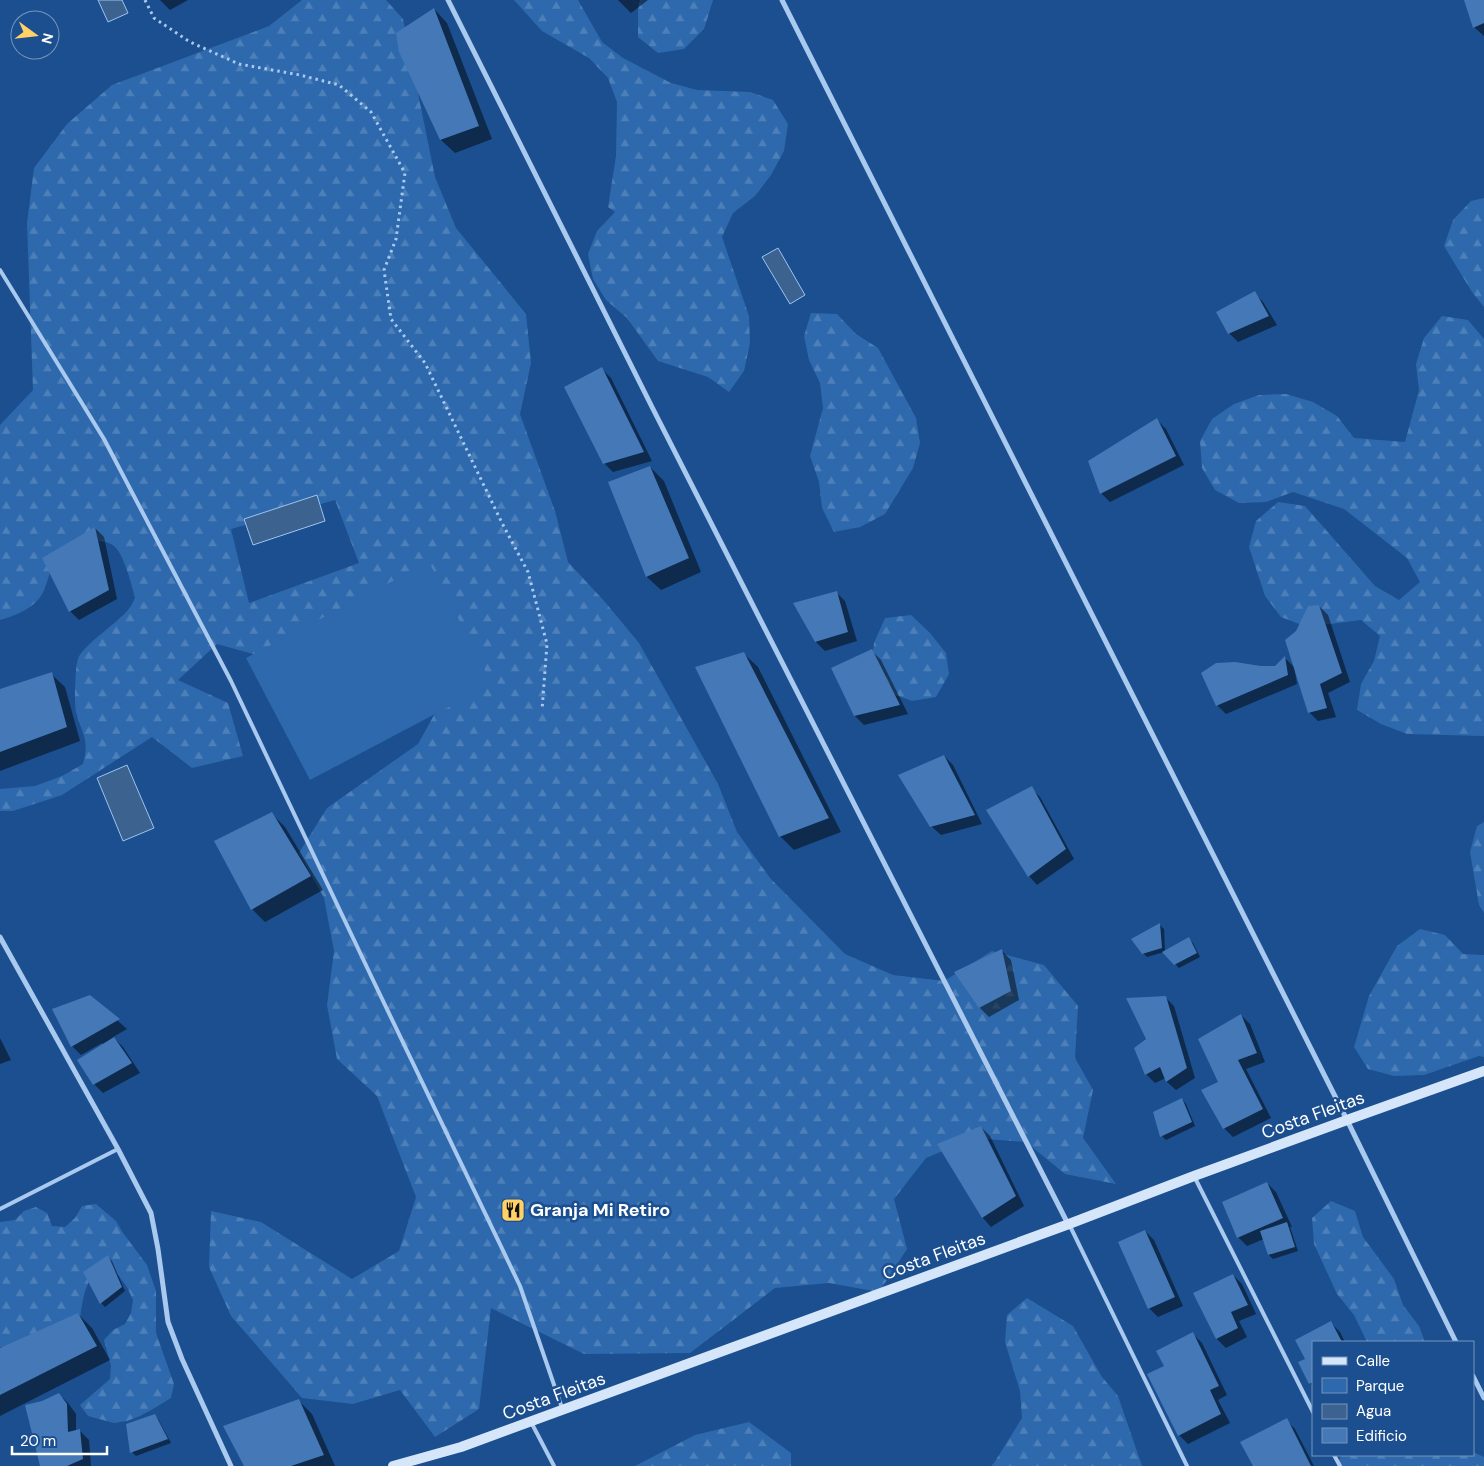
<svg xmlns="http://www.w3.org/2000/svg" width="1484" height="1466" font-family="'DM Sans',sans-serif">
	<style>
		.forest { fill: url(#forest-firs); fill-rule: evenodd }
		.park { fill: #2e69ad }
		.water { fill: #3c6290; stroke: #9cc4f0 }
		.shadow { fill: #0007 }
		.building { fill: #4478b7 }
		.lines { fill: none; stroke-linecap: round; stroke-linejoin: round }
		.path { stroke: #a9c9ee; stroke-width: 3; stroke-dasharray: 2.5 4; stroke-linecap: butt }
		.lane { stroke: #a9c9ee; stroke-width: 4 }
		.street { stroke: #a9c9ee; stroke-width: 5 }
		.secondary { stroke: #d6e6fa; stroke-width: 10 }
		.labels { text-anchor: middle; stroke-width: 5; stroke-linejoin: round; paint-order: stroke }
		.street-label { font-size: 18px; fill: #fff; stroke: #1b4f8f }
		.poi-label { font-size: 18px; font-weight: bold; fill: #fff; stroke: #1b4f8f; text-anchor: start }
	</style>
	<defs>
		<pattern id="forest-firs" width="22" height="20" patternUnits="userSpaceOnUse" patternTransform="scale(1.25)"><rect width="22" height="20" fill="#2e69ad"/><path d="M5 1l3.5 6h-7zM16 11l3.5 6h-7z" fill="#4d80b9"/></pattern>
	</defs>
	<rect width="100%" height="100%" fill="#1b4f8f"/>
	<path class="forest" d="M302 0H386L403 19 435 177 456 228 526 314 531 363 520 414 555 511 568 562 605 602 639 643 718 784 737 832 770 878 845 954 893 975 944 981 992 951 1044 965 1078 1006 1075 1058 1093 1090 1083 1138 1116 1184 1065 1174 1026 1142 974 1138 926 1158 894 1199 907 1249 879 1292 829 1283 775 1288 690 1353 584 1354 491 1308 479 1409 435 1437 400 1390 353 1404 302 1398 231 1316 209 1267 211 1211 261 1222 352 1279 399 1251 416 1197 377 1096 337 1059 327 1005 334 951 324 898 299 853 327 808 418 744 444 697 271 659 217 644 178 680 228 703 243 756 192 768 152 737 62 795 13 811H0V789L35 786 62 776 83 764C90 739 82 735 76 712 74 704 75 667 78 659 81 647 117 623 127 611 131 607 133 602 135 598 132 586 124 555 115 547 109 541 98 540 90 543 85 545 81 549 76 551 70 555 62 558 56 563 47 572 48 590 37 601 27 611 14 616 0 620V425L33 390 27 223 34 168 67 124 112 85 269 26ZM335 500 359 563 249 603 231 529Z
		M514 0H578L602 42 623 58 671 83 697 90 750 92 773 100 788 124 784 151 771 175 755 196 733 213 722 237 749 316 750 343 744 371 729 392 708 377 658 361 627 318 606 300 593 279 588 254 597 231 615 212 608 207 616 156 617 102 608 78 589 58 542 31Z
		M640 0H713L704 29 684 49 658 53 638 37V10Z
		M1484 198V307L1472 292 1444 246 1453 220 1471 201Z
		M811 313 837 314 856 334 878 348 916 418 920 443 913 468 885 514 860 527 834 532 822 508 819 482 810 456 823 408 820 383 809 360 804 336Z
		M1442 316 1468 320 1484 339V736L1407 734 1381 724 1357 710 1361 684 1374 661 1380 636 1361 620 1307 627 1281 617 1265 596 1249 547 1256 521 1278 502 1305 506 1375 586 1399 600 1420 582 1407 558 1344 509 1293 492 1266 502 1239 503 1215 490 1202 468 1200 441 1212 419 1234 404 1259 395 1286 394 1313 402 1337 416 1354 438 1405 442 1419 390 1416 364 1424 338Z
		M911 615 930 633 946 653 949 674 936 697 912 701 888 692 871 670 874 643 885 618Z
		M1484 822V913L1479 905 1470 852 1477 826Z
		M1420 929 1445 935 1463 954 1484 955V1057L1479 1056 1424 1075 1394 1076 1368 1069 1354 1047 1369 996 1397 946Z
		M1331 1201 1355 1211 1363 1237 1394 1279 1403 1305 1419 1326 1425 1342H1367L1354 1315 1337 1294 1314 1244 1312 1218Z
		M96 1204 116 1221 123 1233 147 1265 156 1291V1333L174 1384 171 1398 153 1409 140 1416 127 1421 114 1423 88 1416 80 1405 110 1379 111 1366 104 1340 113 1330 125 1324 131 1313 133 1300 127 1287 119 1276 107 1269C104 1271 99 1271 96 1273 83 1282 81 1313 79 1326L46 1346 0 1347V1222L15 1220 24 1211 36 1207 47 1213 52 1226 65 1227 75 1218 82 1206Z
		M1027 1298 1073 1326 1102 1377 1118 1396 1142 1466H991L994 1463 1022 1418 1020 1391 1005 1342 1007 1315Z
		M749 1422 791 1453V1466H635L695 1435Z
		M1473 1452 1484 1457V1466H1337L1340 1458 1342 1455H1473Z"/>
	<path class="park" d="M429 562 492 684 310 780 246 658Z"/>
	<path class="water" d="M98 0H122L128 13 108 22Z
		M778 248 805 295 790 304 762 257Z
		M317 495 325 521 253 545 244 519Z
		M127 765 154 828 123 841 97 778Z"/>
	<path class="shadow" d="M160 0H188L170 10Z
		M618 0H648L631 13Z
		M1465 0H1484V36L1474 27Z
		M434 9 447 23 492 139 455 153 441 140Z
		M1254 293 1263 302 1277 325 1238 342 1229 333 1218 313Z
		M602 369 611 378 652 461 613 472 604 463Z
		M1157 420 1166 429 1184 465 1110 502 1101 493Z
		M650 467 664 481 701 572 661 590 647 577 609 483Z
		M95 528 104 537 117 599 79 620 70 611Z
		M836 592 845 601 857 641 825 651 816 642Z
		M1319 606 1328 615 1350 682 1328 693 1336 717 1318 721 1309 712 1296 672H1295L1297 684 1226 714 1217 705 1261 667H1275L1285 658 1295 668Z
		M872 651 881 660 908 714 864 725 855 716Z
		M744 654 758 667 841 832 794 850 780 836Z
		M51 674 65 687 80 741 0 771V691Z
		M944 756 953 765 982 824 941 835 931 826Z
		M1031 788 1040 797 1074 859 1037 885 1029 876Z
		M272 814 285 827 323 890 265 922 252 909Z
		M1160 925 1164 929 1165 951 1189 939 1193 943 1200 957 1179 968 1164 952 1147 957 1143 953Z
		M1002 951 1011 960 1019 1000 989 1017 980 1008 956 973Z
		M90 996 127 1029 113 1037 123 1047 140 1073 103 1093 94 1084 104 1045 102 1043 81 1055 72 1046Z
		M1165 997 1174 1006 1195 1078 1176 1090 1167 1082 1166 1078 1155 1083 1146 1074 1136 1048 1147 1040Z
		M1241 1015 1250 1024 1265 1062 1246 1069 1271 1118 1233 1137 1224 1128 1220 1082Z
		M0 1038 11 1060 0 1064Z
		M1182 1099 1186 1104 1195 1126 1166 1140 1162 1136 1155 1113Z
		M981 1127 990 1136 1024 1206 991 1227 983 1218Z
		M1267 1183 1276 1192 1292 1227H1290L1298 1251 1273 1259 1269 1255 1264 1239 1247 1246 1238 1237 1223 1203Z
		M1145 1231 1154 1240 1183 1306 1158 1317 1149 1308Z
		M108 1257 112 1261 125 1291 105 1307 101 1303Z
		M1233 1275 1242 1284 1256 1314 1239 1321 1247 1337 1226 1348 1217 1339 1195 1293Z
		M78 1314 92 1328 110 1360 0 1416V1350Z
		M1331 1323 1340 1332 1345 1342H1313V1386L1310 1383 1306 1360 1296 1340Z
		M1193 1334 1202 1343 1227 1395 1218 1400 1230 1423 1188 1444 1179 1435 1165 1367Z
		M59 1394 68 1403 76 1414V1431H80L89 1440 91 1466H42V1402Z
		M298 1400 312 1414 335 1466H246Z
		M154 1415 158 1419 171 1443 136 1456 132 1452Z
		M1286 1420 1295 1429 1314 1466H1254Z"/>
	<path class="building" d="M1464 0H1484V23L1473 28Z
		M434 8 479 126 440 140 399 52 396 33Z
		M1255 291 1269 316 1228 334 1216 312Z
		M602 367 644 452 603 464 564 387Z
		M1157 418 1176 456 1100 494 1088 461Z
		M650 466 689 558 646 577 608 482Z
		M95 527 109 590 69 612 42 558Z
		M837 591 848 632 815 642 793 603Z
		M1319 605 1342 673 1320 684 1327 708 1308 713 1285 640 1296 631 1308 606Z
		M872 649 900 705 854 716 831 668Z
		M744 652 829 818 779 837 695 667Z
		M1285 656 1288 675 1216 706 1201 673 1216 663 1235 662 1261 666H1275Z
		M52 672 67 727 0 752V689Z
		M944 755 975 815 930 827 898 775Z
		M1032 786 1066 849 1028 877 986 810Z
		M272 812 311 876 251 910 214 841Z
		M1160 923 1162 948 1142 954 1131 939Z
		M1189 937 1197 953 1174 965 1162 952Z
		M1002 949 1011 991 979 1008 954 972Z
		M90 995 120 1019 71 1047 52 1009Z
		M1166 996 1187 1068 1166 1082 1160 1067 1145 1075 1134 1048 1146 1039 1126 998Z
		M1241 1014 1257 1053 1238 1060 1263 1109 1223 1129 1201 1090 1218 1082 1198 1039Z
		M114 1037 132 1063 93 1085 77 1060Z
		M1182 1098 1192 1122 1160 1137 1153 1112Z
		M981 1126 1016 1196 982 1218 937 1144Z
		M1267 1182 1283 1218 1237 1238 1222 1202Z
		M1287 1222 1295 1247 1268 1255 1260 1231Z
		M1145 1230 1175 1297 1148 1309 1118 1242Z
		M108 1255 122 1287 100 1304 83 1272Z
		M1233 1274 1248 1305 1231 1312 1238 1328 1216 1339 1193 1293Z
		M78 1313 97 1346 0 1395V1348Z
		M1331 1321 1342 1342H1313V1382L1309 1384 1298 1362 1305 1359 1295 1340Z
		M1193 1332 1219 1386 1210 1390 1221 1414 1178 1436 1147 1374 1164 1366 1156 1351Z
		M59 1393 67 1404 68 1432 80 1429 83 1459 67 1466H40L25 1405 42 1401Z
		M299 1399 324 1455 291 1466H244L223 1426Z
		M155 1414 168 1439 130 1453 126 1424Z
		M1287 1418 1311 1466H1253L1240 1442Z"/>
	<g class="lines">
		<path class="path" d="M145 0 154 18 190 42 239 64 300 75 339 85 371 112 405 173 396 239 384 270 391 319 425 363 502 523 528 572 547 644 542 710"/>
		<path class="lane" d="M0 270 104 439 231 681 373 980 520 1286 562 1408
			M1194 1176 1313 1412
			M0 1209 118 1149
			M1069 1224 1187 1466
			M531 1422 554 1466
			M1334 1455 1340 1466"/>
		<path class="street" d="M448 0 652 407 1068 1224
			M782 0 1347 1120 1456 1342
			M0 937 118 1149 151 1213 158 1249 168 1322 182 1359 231 1466
			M1473 1376 1484 1398"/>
		<path class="secondary" d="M393 1466 461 1447 1069 1224 1194 1176 1347 1120 1484 1071"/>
	</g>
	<defs>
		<g id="restaurant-square" transform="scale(1.25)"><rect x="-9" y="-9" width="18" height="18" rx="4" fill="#ffd166" stroke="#1b4f8f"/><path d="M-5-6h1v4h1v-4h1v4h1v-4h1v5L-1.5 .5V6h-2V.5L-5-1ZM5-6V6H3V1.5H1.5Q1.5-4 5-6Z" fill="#111"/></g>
	</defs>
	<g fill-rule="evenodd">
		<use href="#restaurant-square" x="513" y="1210"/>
	</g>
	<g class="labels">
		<g class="street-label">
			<text transform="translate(1313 1115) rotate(-20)" y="6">Costa Fleitas</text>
			<text transform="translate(934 1256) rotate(-20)" y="6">Costa Fleitas</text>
			<text transform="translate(554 1396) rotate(-20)" y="6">Costa Fleitas</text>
		</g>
		<g class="poi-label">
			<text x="530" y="1216">Granja Mi Retiro</text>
		</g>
	</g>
	<rect x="1312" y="1341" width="162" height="115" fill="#1b4f8f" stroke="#7695bc"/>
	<rect x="1322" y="1357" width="25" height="8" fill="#d6e6fa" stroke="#7695bc"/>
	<text x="1356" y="1366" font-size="15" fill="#ffffff">Calle</text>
	<rect x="1322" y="1378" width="25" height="15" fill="#2e69ad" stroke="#7695bc"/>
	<text x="1356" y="1391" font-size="15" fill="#ffffff">Parque</text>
	<rect x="1322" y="1404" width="25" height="15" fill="#3c6290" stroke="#7695bc"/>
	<text x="1356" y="1416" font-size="15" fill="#ffffff">Agua</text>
	<rect x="1322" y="1428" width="25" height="15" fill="#4478b7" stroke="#7695bc"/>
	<text x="1356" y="1441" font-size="15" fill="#ffffff">Edificio</text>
	<g transform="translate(35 35) rotate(105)"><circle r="24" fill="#1b4f8f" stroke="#7695bc"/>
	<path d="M0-4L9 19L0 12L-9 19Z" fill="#ffd166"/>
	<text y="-8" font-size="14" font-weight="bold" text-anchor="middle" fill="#ffffff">N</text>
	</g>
	<path d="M12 1446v8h95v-8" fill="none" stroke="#ffffff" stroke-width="2.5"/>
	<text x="20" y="1446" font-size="15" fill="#ffffff" stroke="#1b4f8f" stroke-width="4" paint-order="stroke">20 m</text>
</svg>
